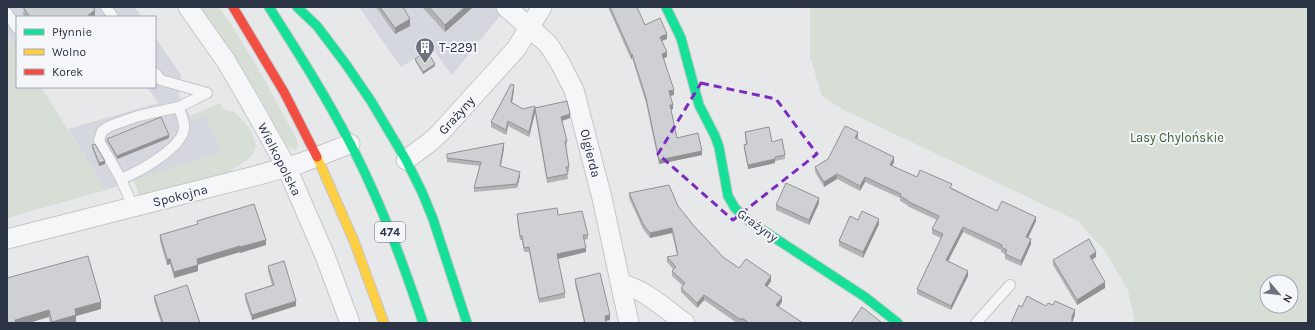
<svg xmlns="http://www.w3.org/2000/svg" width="1315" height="330" font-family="Karla,sans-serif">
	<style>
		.built { fill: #d4d7dd }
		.green { fill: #d6ded6; fill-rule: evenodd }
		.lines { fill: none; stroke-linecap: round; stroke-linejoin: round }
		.lane-casing { stroke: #c4c6c8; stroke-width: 12 }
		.street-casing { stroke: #c4c6c8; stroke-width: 21 }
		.fast-casing { stroke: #c4c6c8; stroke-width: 11 }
		.slow-casing { stroke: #c4c6c8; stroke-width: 11 }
		.jam-casing { stroke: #c4c6c8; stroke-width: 11 }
		.lane { stroke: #f5f6f7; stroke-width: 10 }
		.street { stroke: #f5f6f7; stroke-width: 19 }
		.fast { stroke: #16e098; stroke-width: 9 }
		.slow { stroke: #ffcf43; stroke-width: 9 }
		.jam { stroke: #f24e42; stroke-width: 9 }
		.wall { fill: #b1b3b5 }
		.shaded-wall { fill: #909294 }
		.building { fill: #ced0d3; stroke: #909294 }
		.marked { fill: none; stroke: #7b2cbf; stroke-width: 3; stroke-dasharray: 8 5; stroke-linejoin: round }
		.labels { text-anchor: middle; stroke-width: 4; stroke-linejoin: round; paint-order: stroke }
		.shield { fill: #f4f6f9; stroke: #676e7b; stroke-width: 1 }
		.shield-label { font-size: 12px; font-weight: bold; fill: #2b3445 }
		.poi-label { font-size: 13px; fill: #2b3445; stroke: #f4f6f9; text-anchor: start }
		.street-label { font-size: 13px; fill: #2b3445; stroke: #f4f6f9 }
		.park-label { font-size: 13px; fill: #3f6138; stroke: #f4f6f9 }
	</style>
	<rect width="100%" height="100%" fill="#e6e8ea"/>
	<path class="built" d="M7 7H135L141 17H17V50L7 35Z
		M359 7H497L503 12 452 75 432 48 401 67Z
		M155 37 181 75 179 96 193 121 205 116 222 151 106 190 68 129 158 103 147 87H155Z"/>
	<path class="green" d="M199 7H219C248 49 272 93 296 138L298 145 296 150 288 147 263 103 236 59Z
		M810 7H1308V323H1135L1128 290 1105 251 1078 221 844 110 822 96 810 57ZM1267 282H1291V306H1267Z
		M7 35 17 50V87H41L106 190 7 218Z
		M220 103 223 109 235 112 250 129 256 144 254 152 250 158 229 172 139 195 134 180 222 151 205 116 193 121 190 116Z"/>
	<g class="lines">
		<g class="lane-casing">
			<path id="lane" d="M106 7 113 17
				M7 13 17 28
				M155 73 161 80 207 93
				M121 179C138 172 183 148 184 128 185 122 180 113 179 107
				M133 207 121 179 99 141 102 131 110 126 138 116 179 107 207 93
				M976 323 1010 285"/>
		</g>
		<g class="street-casing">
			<path id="street" d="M188 7 226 61 250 102 287 168 325 256 350 323
				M506 7 548 44 559 61 574 90 602 198 629 323
				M406 160 430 142 439 134 516 49 542 7
				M7 239 255 176 301 163 350 144
				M621 284C645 289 665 309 685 323"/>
		</g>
		<g class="fast-casing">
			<path id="fast" d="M269 7C297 51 326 96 350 143 380 200 403 262 423 323
				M297 7 317 26 345 63 371 101 406 160 422 192 433 219 467 323
				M666 7 681 38 699 105 715 136 719 147 728 196 735 208 749 221 865 297 898 323"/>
		</g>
		<g class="slow-casing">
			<path id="slow" d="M317 157 354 241 384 323"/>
		</g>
		<g class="jam-casing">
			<path id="jam" d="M233 7 284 92 317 157"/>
		</g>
		<use href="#lane" class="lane"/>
		<use href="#street" class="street"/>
		<use href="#fast" class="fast"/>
		<use href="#slow" class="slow"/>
		<use href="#jam" class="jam"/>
	</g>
	<path class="wall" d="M24 7 95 17H25L23 14Z
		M376 7H403L410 26 395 34Z
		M422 7H472V8L445 32Z
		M608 7H637L645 25 667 39 662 41 667 57 664 58 674 95 670 96 673 109 671 110 677 138 702 155 659 164 646 103 632 58 631 59Z
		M415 59 435 66 423 74 415 61Z
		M514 90 512 103 523 109 535 108 570 118 562 121 567 141V145H566L569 167V171L567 172 568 179 547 183 535 113 529 137 508 126 506 135 491 127V122Z
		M745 132 772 142 785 155V159L775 161V163L748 169 744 149V145L746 144 745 136Z
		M858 137 857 139 894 162 892 166 917 177 952 188 997 211 1036 221 1028 238 1031 244 1021 266 1005 259V254L1001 252V250L963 232 948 261 968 276 951 310 917 294V289L941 238 932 234V229L937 220 909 207 907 205 900 201V198L865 182 860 191 837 179 824 187 815 172V167L828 159Z
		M169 138 117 159 107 141V139Z
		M92 145 105 164 99 166 92 148Z
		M504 148 501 166 520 176 517 188 474 192V188L480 166 447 162V154Z
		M629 193 678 206 694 226 723 257 739 268 771 281 767 287 782 302 779 307 803 323H737L704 300 697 308 681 292V288L683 286 672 276V271L673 269 667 262V257L677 255 672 233 650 238 643 229 629 198Z
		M819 203 809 225 776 210V205Z
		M517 214 558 215 588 235V239L584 240 586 252 558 259 565 293V298L539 303 529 252H524L522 240H520L517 219Z
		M858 220 879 224 863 258 839 246V241Z
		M197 221 266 245 240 253V252L198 264V271L174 278 170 264 167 265 160 241V235L197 225Z
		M1096 257 1092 259 1105 288 1077 305 1053 265V260Z
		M268 266 296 306 252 320 245 299V294L272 285 268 271Z
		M7 278 101 309 76 316V322L73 323H50L49 317Z
		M575 279 610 320 606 321V323H584L575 284Z
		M154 296 200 323H161L154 301Z"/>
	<path class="shaded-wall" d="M465 7H472V8L445 32V25Z
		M95 10V17H86Z
		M410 19V26L395 34V28Z
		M667 34V39L660 41V37Z
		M667 52V57L662 59V54Z
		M631 54H632V58L631 59Z
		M435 64V66L423 74V72Z
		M514 85V90L511 107V102Z
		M674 90V95L669 96V91Z
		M670 105H673V109L670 110Z
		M535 106V113L529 137V132Z
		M570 114V118L561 121V117Z
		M508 121V126L506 135V130Z
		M858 132V137L855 143V138Z
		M169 135V138L117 159V156Z
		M504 143V148L500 170V166Z
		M702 151V155L659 164V160Z
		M894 157V162L890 170V165Z
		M775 159V163L748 169V165Z
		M105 161V164L99 166V163Z
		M520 172V176L517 188V184Z
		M837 174V179L824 187V182Z
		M865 177V182L860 191V186Z
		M819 198V203L809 225V220Z
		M1036 217V221L1026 242V237Z
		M879 219V224L863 258V252Z
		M963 227V232L946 265V260Z
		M672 228V233L650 238V233Z
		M1031 239V244L1021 266V261Z
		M266 240V245L240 253V247Z
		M240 246V252L197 265V259Z
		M586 248V252L557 259V254Z
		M1096 252V257L1090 261V256Z
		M167 259H170V264L167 265Z
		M198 265V271L174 278V272Z
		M968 271V276L951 310V306Z
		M771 276V281L765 290V285Z
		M1105 282V288L1077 305V300Z
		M704 295V300L697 308V303Z
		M782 297V302L776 310V305Z
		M296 301V306L252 320V315Z
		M101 302V309L76 316V322L73 323H52V322L75 309Z
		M49 310V317L29 323H15V320Z
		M1075 310V315L1072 323V316Z
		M610 315V320L605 321V316Z"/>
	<path class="building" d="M23 7H93L95 10 86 17H30Z
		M380 7H403L410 19 395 28Z
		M429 7H465L445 25Z
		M610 7H637L645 25 660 18 667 34 660 37 667 52 662 54 674 90 669 91 673 105H670L677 138 698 133 702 151 659 160 646 98 632 54H631Z
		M427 51 435 64 423 72 415 59Z
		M511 84 514 85 511 102 523 109 535 106 529 132 508 121 506 130 491 122Z
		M567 101 570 114 561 117 567 141H565L569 167H566L568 174 547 178 535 108Z
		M161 117 169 135 117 156 107 139Z
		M845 126 858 132 855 138 894 157 890 165 917 177 920 170 952 184 950 188 997 211 1002 201 1036 217 1026 237 1031 239 1021 261 1005 254 1007 250 1001 247 1002 245 963 227 946 260 968 271 951 306 917 289 943 234 932 229 939 216 909 202 907 200 900 196 901 194 865 177 860 186 837 174 824 182 815 167 828 159Z
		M769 127 772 142 782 139 785 155 775 157V159L748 165 744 145 747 144 745 132Z
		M504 143 500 166 520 172 517 184 474 188 481 162 447 158V154Z
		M95 144 105 161 99 163 92 145Z
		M786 183 819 198 809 220 776 205Z
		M669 185 678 206 694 226 723 257 739 268 746 259 771 276 765 285 782 297 776 305 803 323H749L742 318 741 320 704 295 697 303 681 288 685 283 672 271 676 267 667 257 678 255 672 228 650 233 643 224 629 193Z
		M254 204 266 240 240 247V246L197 259 198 265 174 272 170 259H167L160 235 198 224 197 221Z
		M557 208 558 215 582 211 588 235H583L586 248 557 254 565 293 539 299 529 247 524 248 522 236H520L517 214Z
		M862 211 879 219 863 252 839 241 850 216 858 220Z
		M1089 239 1096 252 1090 256 1105 282 1077 300 1053 260Z
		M88 256 101 302 75 309 76 315 52 322 49 310 15 320 16 323H7V278Z
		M284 261 296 301 252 315 245 294 274 285 268 266Z
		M600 273 610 315 605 316 606 323H585L575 279Z
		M187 285 200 323H163L154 296Z
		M1027 296 1046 306 1048 303 1053 305 1055 301 1075 310 1072 316V323H1011L1019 305 1022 307Z
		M862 307 881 322 880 323H851Z"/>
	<path class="marked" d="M701 83 776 99 817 154 733 220 658 154Z"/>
	<defs>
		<g id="building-pin" transform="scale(1)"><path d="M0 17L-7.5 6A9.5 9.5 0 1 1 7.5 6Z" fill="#6c737f" stroke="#f4f6f9"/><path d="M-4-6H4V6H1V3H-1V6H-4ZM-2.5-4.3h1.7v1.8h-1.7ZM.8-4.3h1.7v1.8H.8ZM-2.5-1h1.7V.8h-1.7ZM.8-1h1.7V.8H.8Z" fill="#fff"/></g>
	</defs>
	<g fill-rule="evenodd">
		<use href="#building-pin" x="425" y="47"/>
	</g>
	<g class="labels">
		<rect class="shield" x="375" y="222" width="30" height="20" rx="3"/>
		<g class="shield-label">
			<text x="390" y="236">474</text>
		</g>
		<g class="poi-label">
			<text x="439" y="52">T-2291</text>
		</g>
		<g class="street-label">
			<text transform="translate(456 115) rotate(-48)" y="5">Grażyny</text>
			<text transform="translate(591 153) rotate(76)" y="5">Olgierda</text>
			<text transform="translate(280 159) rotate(63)" y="5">Wielkopolska</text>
			<text transform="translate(180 195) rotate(-14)" y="5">Spokojna</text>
			<text transform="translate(758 225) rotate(36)" y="5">Grażyny</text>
		</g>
		<g class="park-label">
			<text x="1177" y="142">Lasy Chylońskie</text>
		</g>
	</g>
	<rect width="1315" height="330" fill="none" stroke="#2b3445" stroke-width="16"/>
	<rect x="16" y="16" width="140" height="72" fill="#f4f6f9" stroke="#a4a8b1"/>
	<rect x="24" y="29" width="20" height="6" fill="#16e098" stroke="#a4a8b1"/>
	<text x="52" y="36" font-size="12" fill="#2b3445">Płynnie</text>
	<rect x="24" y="49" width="20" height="6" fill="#ffcf43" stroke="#a4a8b1"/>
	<text x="52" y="56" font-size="12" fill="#2b3445">Wolno</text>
	<rect x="24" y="69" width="20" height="6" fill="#f24e42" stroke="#a4a8b1"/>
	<text x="52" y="76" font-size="12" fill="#2b3445">Korek</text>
	<g transform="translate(1279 294) rotate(118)"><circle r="19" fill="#f4f6f9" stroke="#a4a8b1"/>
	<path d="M0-3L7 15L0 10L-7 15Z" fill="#6c737f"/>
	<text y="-6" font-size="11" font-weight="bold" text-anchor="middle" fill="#2b3445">N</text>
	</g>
</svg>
